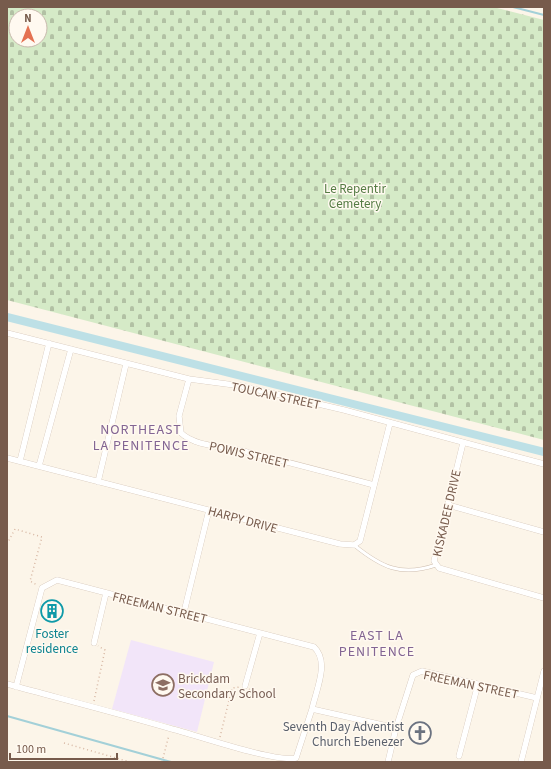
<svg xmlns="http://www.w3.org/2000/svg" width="551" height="769" font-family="'Source Sans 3',sans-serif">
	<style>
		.education { fill: #f2e5f9 }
		.cemetery { fill: url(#cemetery-stones); fill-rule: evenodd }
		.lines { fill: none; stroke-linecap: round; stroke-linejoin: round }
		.stream { stroke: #a3d0d8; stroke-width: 2 }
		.canal { stroke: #bde0e6; stroke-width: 8 }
		.lane-casing { stroke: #cebdae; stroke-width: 4 }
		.street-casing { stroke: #cebdae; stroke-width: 6 }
		.path { stroke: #d7b7a3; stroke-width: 1.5; stroke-dasharray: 1 3; stroke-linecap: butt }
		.lane { stroke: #fff; stroke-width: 3 }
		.street { stroke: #fff; stroke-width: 5.5 }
		.labels { text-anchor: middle; stroke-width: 3; stroke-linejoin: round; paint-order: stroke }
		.park-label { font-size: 13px; fill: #557c44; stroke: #fff9f0 }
		.street-label { font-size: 13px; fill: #775b4c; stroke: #fff9f0 }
		.culture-label { font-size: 13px; fill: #0d838f; stroke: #fff9f0 }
		.education-label { font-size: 13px; fill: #785e54; stroke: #fff9f0; text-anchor: start }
		.worship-label { font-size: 13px; fill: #5b616d; stroke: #fff9f0; text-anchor: end }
		.neighbourhood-label { font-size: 14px; letter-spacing: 1px; fill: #836593; stroke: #fff9f0 }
	</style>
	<defs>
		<pattern id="cemetery-stones" width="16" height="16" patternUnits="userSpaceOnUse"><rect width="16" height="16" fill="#d5eac7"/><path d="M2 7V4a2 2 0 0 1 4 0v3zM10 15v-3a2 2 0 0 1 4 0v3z" fill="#b2c1a4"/></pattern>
	</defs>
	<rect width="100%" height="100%" fill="#fcf5e9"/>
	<path class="education" d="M131 640 214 662 197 732 112 709Z"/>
	<path class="cemetery" d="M7 7H493L544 20V440L7 300ZM16 16H40V40H16Z"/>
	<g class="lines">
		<path class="stream" d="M513 7 544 15
			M7 716 171 762"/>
		<path class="canal" d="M7 317 544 452"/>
		<g class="lane-casing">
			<path id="lane" d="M354 545C381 567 401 577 436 565"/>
		</g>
		<g class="street-casing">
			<path id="street" d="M7 333 189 379 242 386 344 410 544 464
				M189 379 179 416 181 433C195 446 220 446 239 450 284 461 329 473 374 485
				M463 443 434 561 439 568 544 598
				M7 458 340 544 354 545 360 541 390 423
				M20 461 49 343
				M39 466 71 349
				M98 482 126 364
				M448 505 544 532
				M184 612 209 510
				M94 643 106 593
				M7 684C62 699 117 713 172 729 196 735 276 763 296 758L312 709 396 728 388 762
				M245 686 260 633
				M16 687 42 588 57 580 314 647C330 662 316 690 312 709
				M396 728 413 675 422 671 537 698
				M459 756 478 684
				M521 762 544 671"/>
		</g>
		<path class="path" d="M7 544 15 529 42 537 30 581 37 585
			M249 689 253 693
			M94 701 105 650 98 646
			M220 737 232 688 240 687
			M64 743 130 762
			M162 762 169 735"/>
		<use href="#lane" class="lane"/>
		<use href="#street" class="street"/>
	</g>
	<defs>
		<g id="building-ring" transform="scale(1.15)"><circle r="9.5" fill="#fff9f0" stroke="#0f9aa8" stroke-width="1.5"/><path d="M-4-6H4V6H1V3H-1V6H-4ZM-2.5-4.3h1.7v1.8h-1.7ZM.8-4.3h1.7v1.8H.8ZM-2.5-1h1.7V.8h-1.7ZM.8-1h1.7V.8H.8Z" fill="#0f9aa8"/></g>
		<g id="school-ring" transform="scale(1.15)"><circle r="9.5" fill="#fff9f0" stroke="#8d6e63" stroke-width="1.5"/><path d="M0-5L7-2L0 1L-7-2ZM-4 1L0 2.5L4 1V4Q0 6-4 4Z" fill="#8d6e63"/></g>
		<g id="church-ring" transform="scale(1.15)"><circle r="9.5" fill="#fff9f0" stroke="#6b7280" stroke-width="1.5"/><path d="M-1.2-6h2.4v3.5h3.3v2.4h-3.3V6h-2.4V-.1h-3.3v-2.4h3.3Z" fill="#6b7280"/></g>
	</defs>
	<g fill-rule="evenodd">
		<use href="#building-ring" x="52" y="611"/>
		<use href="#school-ring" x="163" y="685"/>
		<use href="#church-ring" x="420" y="733"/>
	</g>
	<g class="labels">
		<g class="park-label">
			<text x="355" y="193">Le Repentir<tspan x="355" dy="15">Cemetery</tspan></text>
		</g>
		<g class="street-label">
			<text transform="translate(276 395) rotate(12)" y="5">TOUCAN STREET</text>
			<text transform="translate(249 454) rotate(13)" y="5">POWIS STREET</text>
			<text transform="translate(446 513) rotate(-77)" y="5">KISKADEE DRIVE</text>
			<text transform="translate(243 519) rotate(15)" y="5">HARPY DRIVE</text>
			<text transform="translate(160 607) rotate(14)" y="5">FREEMAN STREET</text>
			<text transform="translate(471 684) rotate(12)" y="5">FREEMAN STREET</text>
		</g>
		<g class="culture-label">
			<text x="52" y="638">Foster<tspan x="52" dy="15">residence</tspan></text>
		</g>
		<g class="education-label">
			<text x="178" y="683">Brickdam<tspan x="178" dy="15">Secondary School</tspan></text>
		</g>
		<g class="worship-label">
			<text x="404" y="731">Seventh Day Adventist<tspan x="404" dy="15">Church Ebenezer</tspan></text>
		</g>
		<g class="neighbourhood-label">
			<text x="141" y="434">NORTHEAST<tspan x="141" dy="16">LA PENITENCE</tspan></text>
			<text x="377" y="640">EAST LA<tspan x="377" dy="16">PENITENCE</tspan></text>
		</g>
	</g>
	<rect width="551" height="769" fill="none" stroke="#775b4c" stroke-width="16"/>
	<g transform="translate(28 28)"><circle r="19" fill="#fff9f0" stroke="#c9baae"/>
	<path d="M0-3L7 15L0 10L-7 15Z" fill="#e47151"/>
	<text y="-6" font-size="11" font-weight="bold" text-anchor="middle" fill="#775b4c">N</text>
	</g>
	<path d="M10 753v6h107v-6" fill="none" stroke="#775b4c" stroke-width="2"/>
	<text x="16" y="753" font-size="12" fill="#775b4c" stroke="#fff9f0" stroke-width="3" paint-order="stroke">100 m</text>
</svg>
